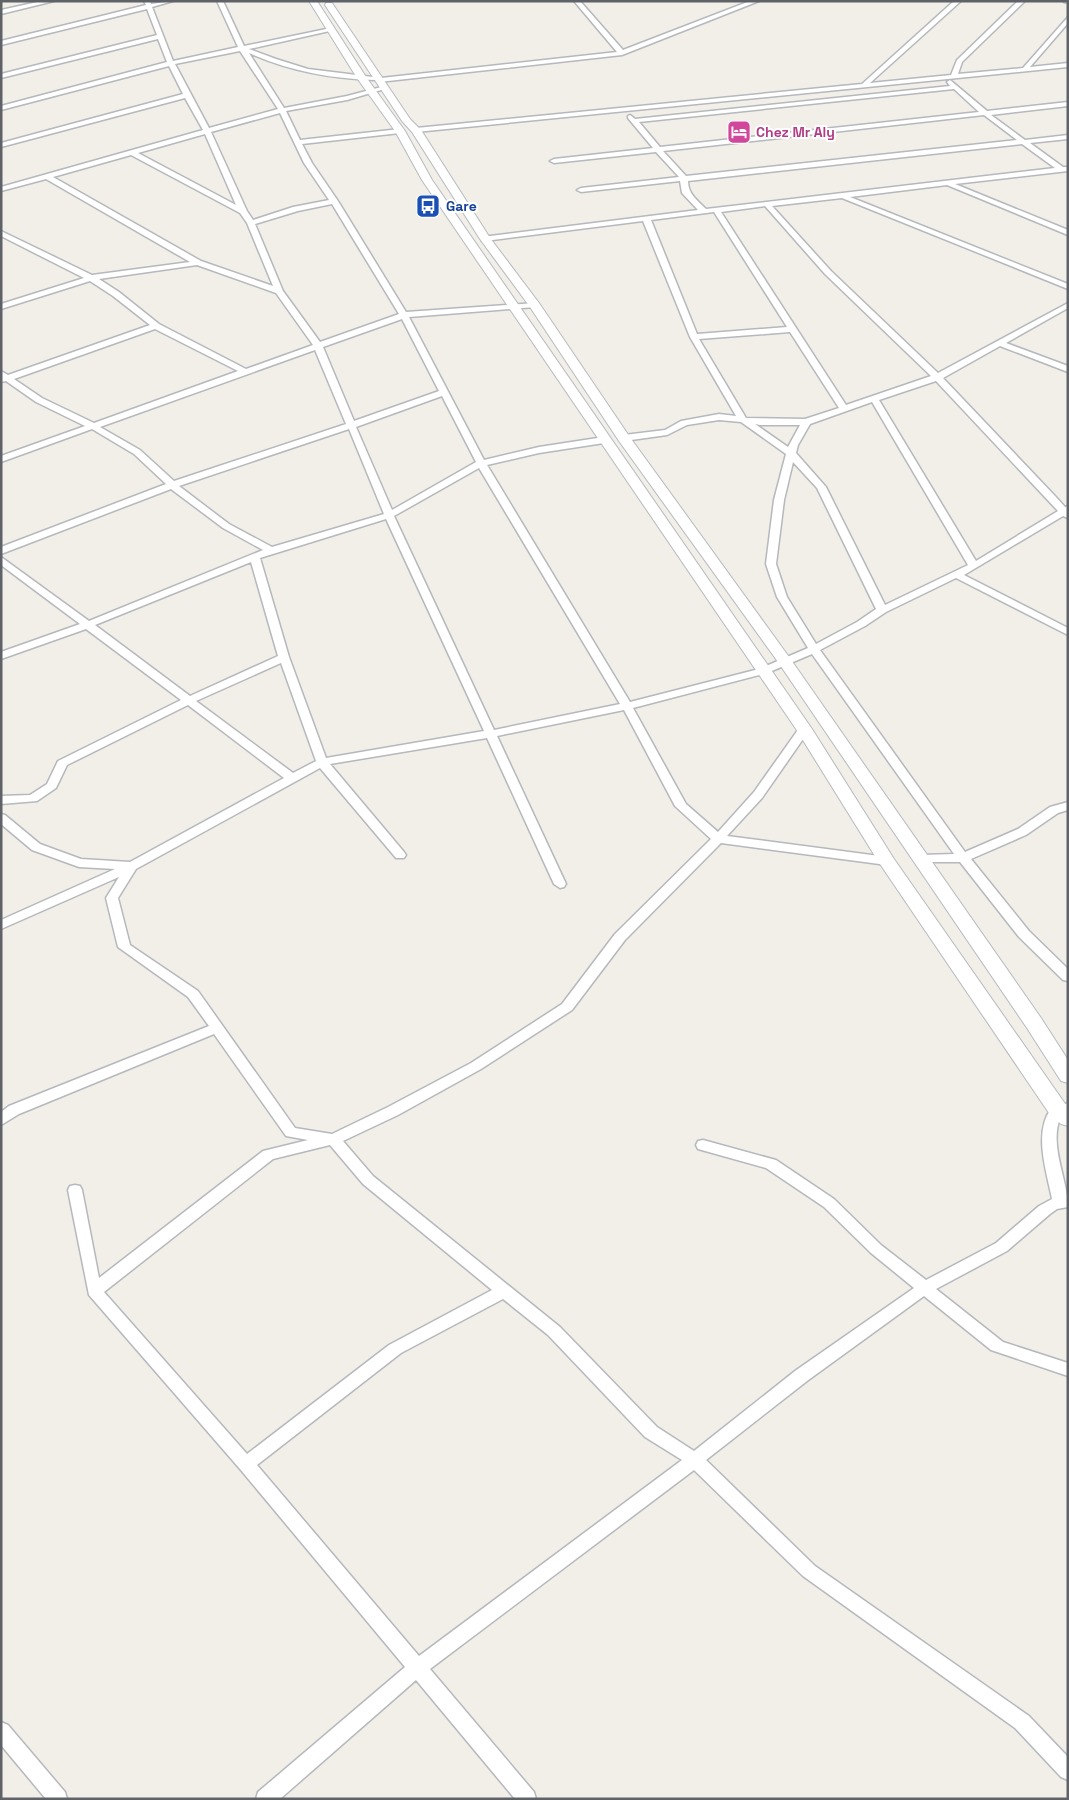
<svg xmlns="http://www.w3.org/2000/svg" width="1069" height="1800" font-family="'Space Grotesk',sans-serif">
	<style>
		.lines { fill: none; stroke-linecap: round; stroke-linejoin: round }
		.street-casing { stroke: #b5b8bc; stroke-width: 3 }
		.secondary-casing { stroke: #b6babf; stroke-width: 2 }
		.street { fill: #fff; fill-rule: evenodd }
		.secondary { fill: #fff; fill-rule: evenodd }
		.labels { text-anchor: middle; stroke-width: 4; stroke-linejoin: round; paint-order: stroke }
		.far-hotel-label { font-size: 14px; font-weight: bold; fill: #b23c85; stroke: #fff; text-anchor: start }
		.far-transit-label { font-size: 14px; font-weight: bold; fill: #164399; stroke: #fff; text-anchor: start }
	</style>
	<rect width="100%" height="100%" fill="#f1efe8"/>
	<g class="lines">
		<g class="street-casing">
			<path id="street" d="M42 1H54L1 14V10Z
				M144 1H150L151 4 173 1 152 7 173 61 238 47 217 1H223L244 46 331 28 334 30 249 49 276 59 308 69 381 78 617 52 574 1H580L623 50 750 1H759L622 55 379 82 376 80C332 79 289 71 249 53L284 108 347 96 385 86 388 88 347 100 286 111 300 140 400 129 403 131 400 133 302 144 312 163 338 201 406 312 535 303 539 305 535 307 409 317 484 460 539 447 604 437 609 440 604 443 539 453 487 465 630 702 759 669 808 648 777 597 766 564 774 500 786 454 741 422 719 420 687 425 667 435 624 441 619 438 624 435 665 430 681 421 719 414 736 416 690 337 643 221 485 241H482V237L698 210 682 193 680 181 581 192 577 190 581 188 679 177 656 152 554 163 550 161 554 159 653 148 628 118V116L630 115 635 119 950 86 947 82 950 80 987 111 1068 102V106L991 115 1025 140 1068 135V139L1030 143 1063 167H1068V171L955 184 1068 230V235L947 185 850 197 1068 284V289L842 198 772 206 831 271 938 373 1068 303V308L1006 343 1068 366V372L1000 346 943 378 1055 496 1065 507 1068 506V518L1063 516 964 575 1068 628V635L956 578 886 612 865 626 820 650 965 852 1018 829 1050 807 1068 802V810L1058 813 1026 835 971 859 1029 931 1068 969V981L1063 980 1019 937 960 862H917L915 859 917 856 921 855 954 854 812 654 767 673 633 708 686 804 718 832 754 792 800 727H808L810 729 762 798 727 836 887 857 893 861 891 864 887 865 721 843 625 940 572 1010 481 1069 398 1115 343 1141 373 1176 560 1327 657 1427 694 1451 795 1371 914 1288 871 1253 824 1207 766 1168 698 1149 696 1145 698 1141 703 1140 776 1160 834 1199 881 1245 926 1280 996 1243 1039 1206 1052 1199C1047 1173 1033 1133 1051 1109L1068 1103V1113L1060 1118C1049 1147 1068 1180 1068 1207L1057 1209 1050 1214 1007 1251 936 1289 1003 1342 1068 1363V1376L991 1350 924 1296 807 1381 706 1460 815 1566 1029 1716 1068 1757V1780L1061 1777 1015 1728 803 1576 694 1470 430 1669 534 1792 536 1799H515L416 1680 280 1799H256L258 1792 405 1667 240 1469 89 1295 68 1190 70 1186 75 1185 80 1186 82 1190 99 1278 263 1151 308 1140 286 1136 214 1034 19 1114 1 1125V1112L9 1106 209 1026 188 997 118 947 106 898 119 877 1 929V920L115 869 79 867 32 850 1 824V814L5 815 40 844 81 859 130 862 284 778 188 705 67 765 56 788 37 801 1 804V796L30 795 47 784 58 761 181 700 86 629 1 659V652L80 624 1 565V557L89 621 263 550 223 528 171 489 1 554V547L166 484 134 454 92 429 1 462V456L85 426 36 402 6 381 1 382V371L8 375 150 325 113 296 90 281 1 309V304L84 278 1 236V231L92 275 190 262 46 179 1 191V187L203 130 185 98 1 147V143L183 94 169 66 1 110V106L167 62 158 39 1 78V74L157 35 147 9 1 45V41L146 5ZM240 51 278 109 209 128 175 64ZM954 89 979 112 660 147 639 122ZM280 113 304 163 329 200 293 207 253 220 247 211 211 132ZM984 115 1017 140 686 176 663 151ZM205 134 236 205 138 153ZM1022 144 1055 168 706 209C697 200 688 194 688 181ZM131 155 240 213 247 223 273 286 201 261 53 177ZM332 204 399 314 320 342 283 291 255 224 298 211ZM765 206 825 274 931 376 846 405 721 212ZM714 212 787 327 697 334 651 220ZM197 265 276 293 313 345 246 369 159 324 119 292 99 279ZM402 319 439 391 354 421 323 347ZM155 329 238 371 94 423 42 398 14 379ZM790 332 839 408 805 419 746 418 699 339ZM315 350 346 424 174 481 140 450 100 427ZM936 381 1058 511 976 561 879 400ZM442 396 476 462 392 510 356 427ZM872 402 968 565 885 605 826 487 796 453 798 445 810 424ZM755 424 760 425H800L788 447ZM349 429 384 514 272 547 229 524 179 486ZM793 462 817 488 876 609 857 622 816 644 787 597 776 564 784 500ZM479 468 620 704 494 730 394 516ZM386 519 484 731 326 758 289 657 260 558ZM251 562 278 656 190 696 95 625ZM281 663 316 761 293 773 196 701ZM624 710 675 806 711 839 615 934 562 1004 471 1063 388 1107 332 1134 295 1128 198 991 130 945 118 898 136 869 320 768 396 858H404L406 855 404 852 330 764 487 738 554 884 560 888 564 887 566 884 497 736ZM330 1145 363 1184 492 1290 389 1345 247 1454 104 1292 273 1159ZM503 1299 548 1335 645 1437 682 1460 419 1656 257 1465 401 1353Z
				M954 1H961L870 83 951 75 957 60 1018 1H1025L962 62 958 74 1023 68 1068 17V23L1030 67 1068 63V67L416 132 413 130 416 128 862 84Z
				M1063 1H1068V3L1064 2Z
				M1 1722 8 1725 65 1792 67 1799H46L1 1745Z"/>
		</g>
		<g class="secondary-casing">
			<path id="secondary" d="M309 1H317L366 77 405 131 432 180 812 729 894 859 1068 1108V1126L1061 1124 1051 1116 878 861 796 729 422 180 395 131 357 78Z
				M326 3H332L410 119 421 130 490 238 539 303 629 436 789 657 1041 1018 1068 1060V1083L1061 1081 1027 1028 778 662 619 441 530 307 480 239 412 132 402 121 325 5Z"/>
		</g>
		<use href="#street" class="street"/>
		<use href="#secondary" class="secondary"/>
	</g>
	<defs>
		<g id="hotel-square" transform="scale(1.25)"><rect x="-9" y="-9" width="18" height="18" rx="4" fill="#d1479c" stroke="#fff"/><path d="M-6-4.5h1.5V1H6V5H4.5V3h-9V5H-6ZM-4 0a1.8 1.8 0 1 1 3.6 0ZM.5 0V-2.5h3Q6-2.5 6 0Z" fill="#fff"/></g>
		<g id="bus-square" transform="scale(1.25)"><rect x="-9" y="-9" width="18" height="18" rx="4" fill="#1a4fb4" stroke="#fff"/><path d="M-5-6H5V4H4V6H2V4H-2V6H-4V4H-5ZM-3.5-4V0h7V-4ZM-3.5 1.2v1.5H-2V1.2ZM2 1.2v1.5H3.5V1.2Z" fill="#fff"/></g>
	</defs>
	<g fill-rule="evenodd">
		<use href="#hotel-square" x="739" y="132"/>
		<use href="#bus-square" x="428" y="206"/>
	</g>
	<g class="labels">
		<g class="far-hotel-label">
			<text x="756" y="137">Chez Mr Aly</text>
		</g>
		<g class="far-transit-label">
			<text x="446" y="211">Gare</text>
		</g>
	</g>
	<rect width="1069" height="1800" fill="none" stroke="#5f6368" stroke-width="5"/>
</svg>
